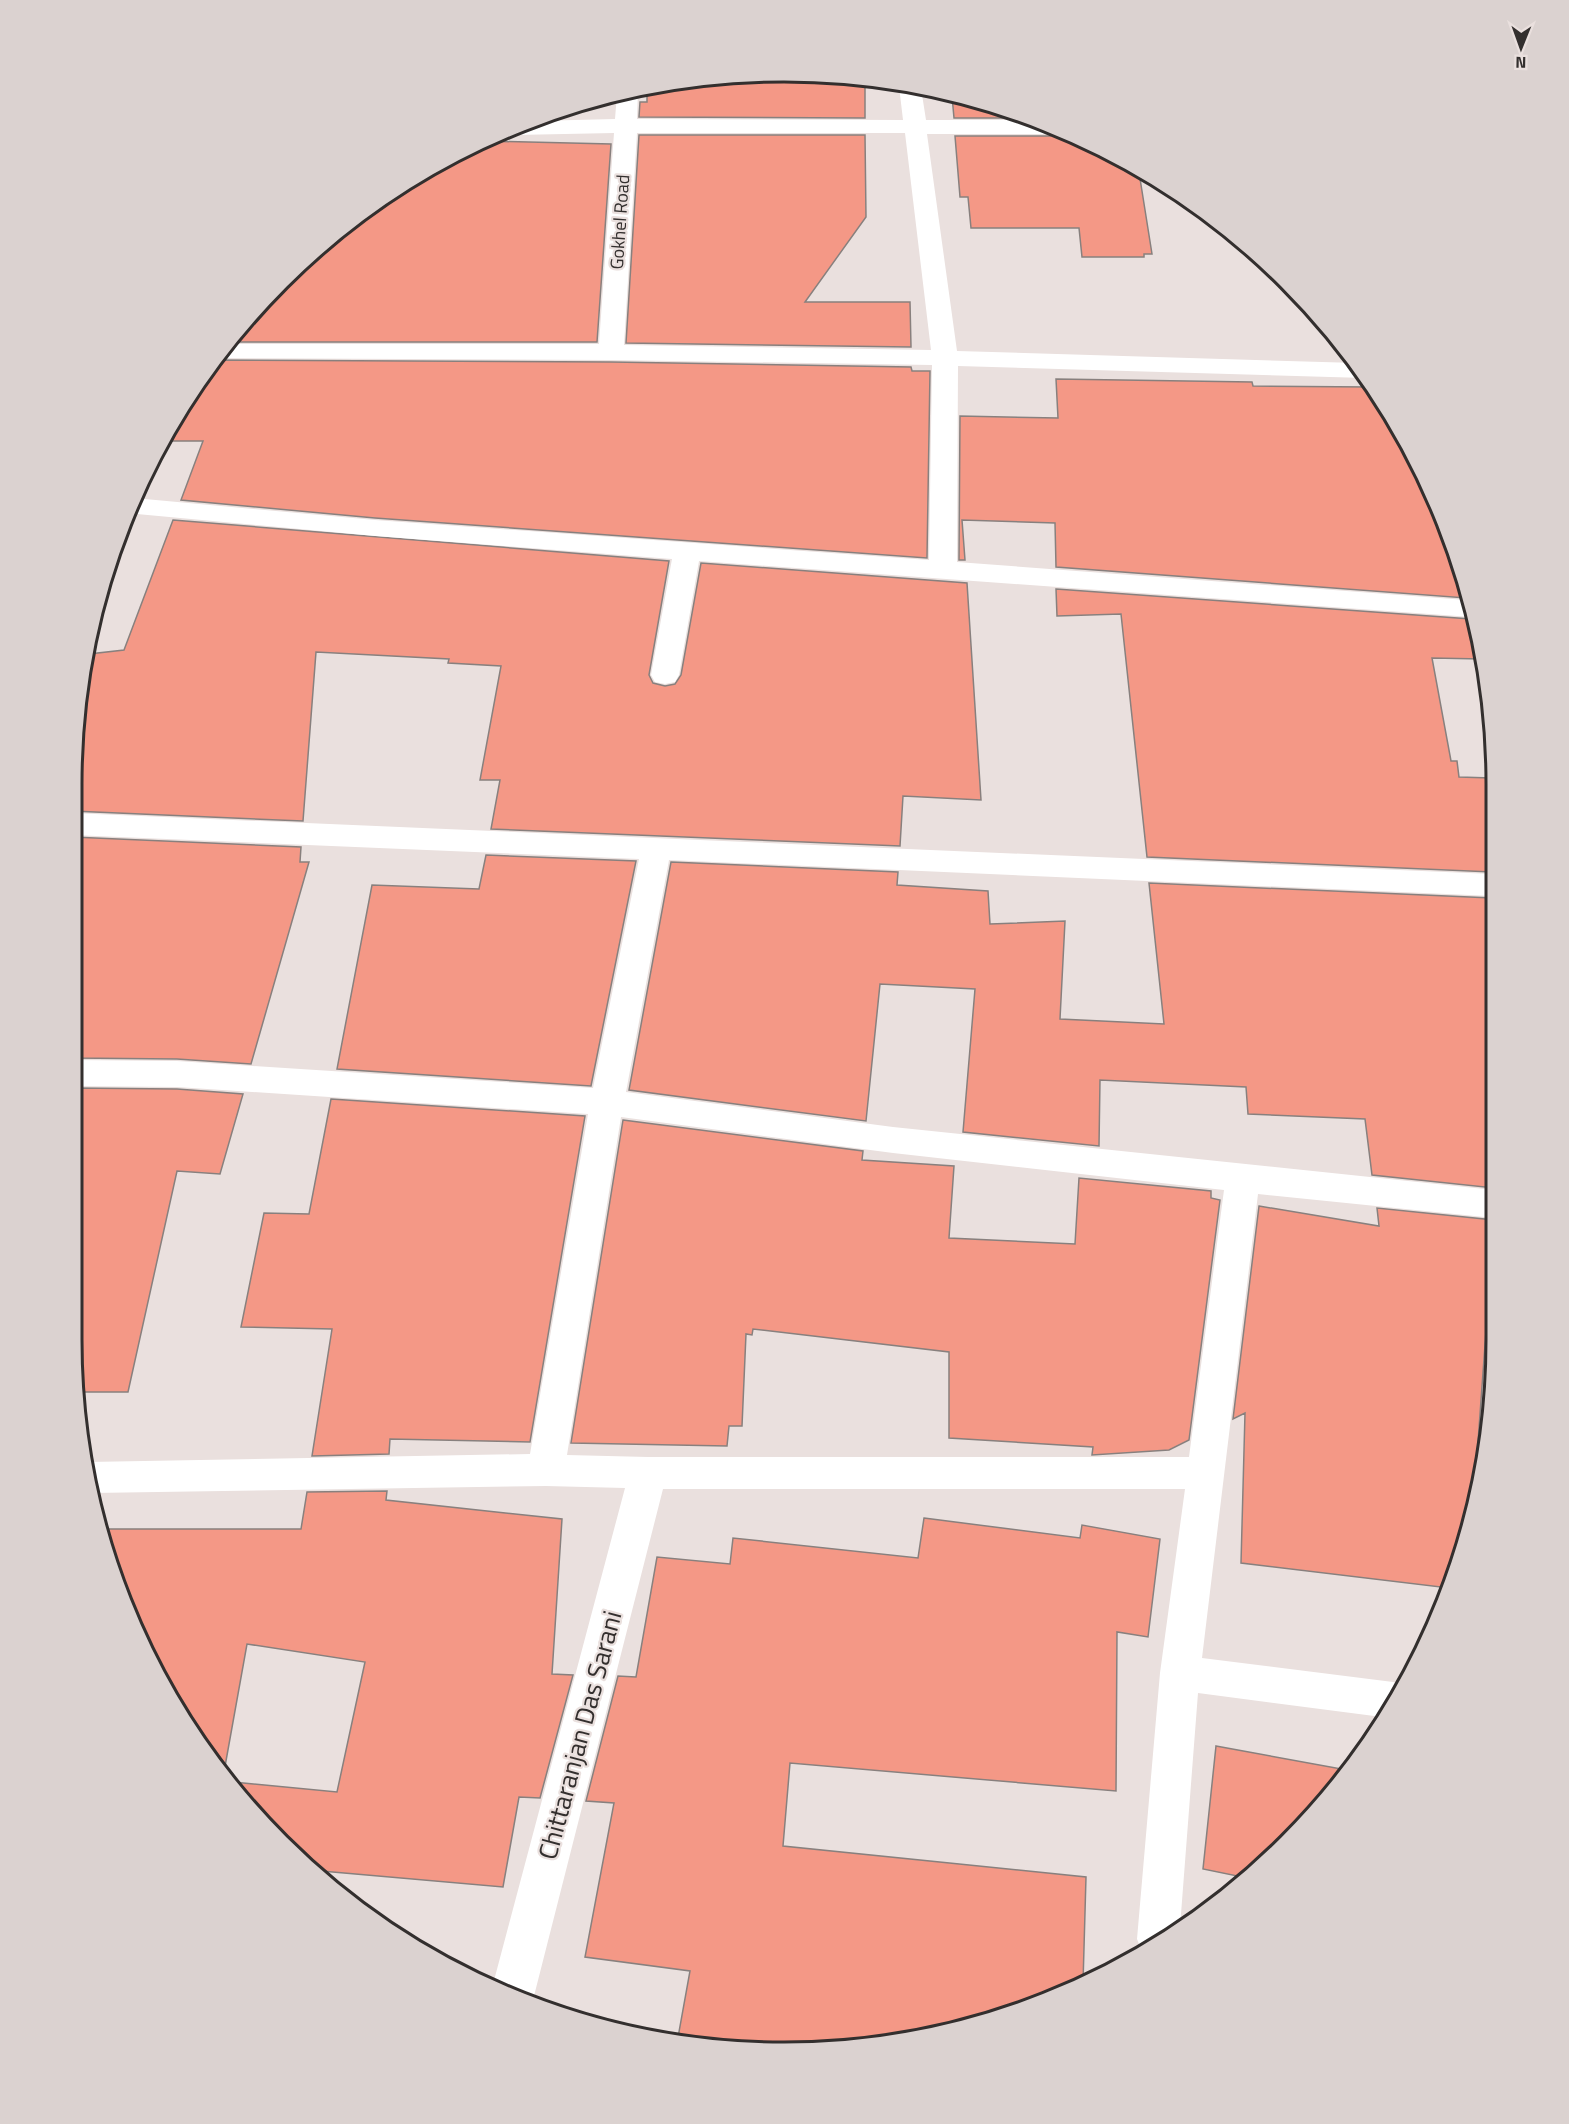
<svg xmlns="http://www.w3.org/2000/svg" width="1569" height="2124" font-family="'Titillium Web',sans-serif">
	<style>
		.building { fill: #f49886; stroke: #88807e; stroke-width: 1.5 }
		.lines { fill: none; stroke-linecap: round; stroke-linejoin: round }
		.minor { fill: #fff; fill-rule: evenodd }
		.labels { text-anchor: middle; stroke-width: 4.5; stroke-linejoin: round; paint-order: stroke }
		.far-street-label { font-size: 18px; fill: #332f2e; stroke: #eae0de }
		.near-street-label { font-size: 26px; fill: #332f2e; stroke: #eae0de }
		.rim { fill: none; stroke: #332f2e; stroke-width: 3 }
	</style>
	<rect width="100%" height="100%" fill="#eae0de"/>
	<path class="building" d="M738 74 865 78V118L639 117 640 102H647V89Z
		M952 96 1013 110 1031 118H954Z
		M1061 131 1138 166 1152 254H1144V257H1082L1079 228H971L968 197H960L955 136H1050Z
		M639 135H865L866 217 805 302H910L911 347 626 343Z
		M481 141 611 144 597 342H228L249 314 350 219 469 146Z
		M214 360 611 362 911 367 912 371H930L927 558 375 518 181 500 203 441H164L192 389Z
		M1056 379 1252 382 1253 386 1371 387 1443 512 1466 598 1056 567 1055 523 962 520 965 560H959L960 416 1058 418Z
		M173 520 669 561 649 675 653 683 665 686 675 684 681 675 701 563 967 583 981 800 903 796 900 846 491 829 500 780H480L501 666 448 663 449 659 316 652 303 821 72 811V784L89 654 124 650Z
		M1056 589 1471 619 1482 659 1432 658 1451 761H1457L1459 777 1491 778 1492 872 1147 857 1121 614 1057 616Z
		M72 837 301 847 300 862H309L251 1064 177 1059 72 1058Z
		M486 855 636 861 591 1086 337 1069 372 885 479 889Z
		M671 862 898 872 897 885 988 891 990 924 1065 921 1060 1019 1164 1024 1149 883 1492 898 1494 1188 1372 1175 1365 1119 1248 1114 1246 1087 1100 1080 1099 1146 963 1132 975 989 880 984 866 1121 629 1090Z
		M72 1088 177 1089 243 1094 220 1174 177 1171 128 1392H79L72 1340Z
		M331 1099 585 1116 530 1442 390 1439 389 1454 312 1456 332 1329 241 1327 264 1213 309 1214Z
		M623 1120 863 1151 862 1160 954 1166 949 1238 1075 1244 1079 1178 1211 1191V1198L1220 1200 1189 1440 1169 1450 1092 1455 1093 1447 949 1438V1352L753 1329 752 1335 746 1334 742 1426H729L727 1446 571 1443Z
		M1259 1206 1379 1226 1377 1208 1494 1220 1477 1456 1484 1458 1473 1524 1449 1588 1241 1563 1245 1413 1233 1419Z
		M387 1491 386 1500 562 1519 552 1674 573 1675 540 1798 519 1797 503 1887 310 1870 233 1782 337 1792 365 1662 247 1644 224 1772 192 1735 126 1612 98 1529H301L307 1492Z
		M924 1518 1080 1538 1082 1525 1160 1539 1148 1637 1117 1632 1116 1791 790 1763 783 1846 1086 1877 1083 1983 1057 1998 877 2046H691L677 2043 690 1971 585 1957 614 1803 586 1801 618 1676 636 1677 657 1557 730 1564 733 1538 918 1558Z
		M1216 1746 1347 1770 1320 1809 1247 1878 1203 1869Z"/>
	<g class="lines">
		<path class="minor" d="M901 84 921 88 926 120H1036L1059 130 1050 134H927L957 351 1357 363 1365 378 958 366 957 562 1466 600 1471 617 699 561 679 675 675 682 665 684 655 682 651 675 672 559 375 536 126 513 134 498 375 520 929 560 932 365 611 360 215 358 226 344H599L614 133 515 135 506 132 535 121 615 119 617 94 638 90 637 119 903 120 899 86ZM637 133H905L931 350 624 345Z
			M72 813 1492 874V896L669 860 626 1092 893 1127 1494 1190V1218L1258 1194 1202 1658 1393 1682 1403 1685 1382 1717 1198 1693 1180 1927 1141 1949 1137 1939 1160 1673 1185 1489H663L534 1996 530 2004 492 1988 625 1488 546 1486 92 1493 88 1462 530 1454 588 1114 177 1087 72 1086V1060L177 1061 593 1088 639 859 72 835ZM621 1117 893 1153 1224 1190 1189 1457H648L567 1455Z"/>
	</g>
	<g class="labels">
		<g class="far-street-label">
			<text transform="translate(620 222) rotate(-86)" y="6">Gokhel Road</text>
		</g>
		<g class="near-street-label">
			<text transform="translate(580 1735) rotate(-75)" y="9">Chittaranjan Das Sarani</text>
		</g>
	</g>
	<path d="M0 0H1569V2124H0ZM784 82H784A702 702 0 0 1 1486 784V1340A702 702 0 0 1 784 2042H784A702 702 0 0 1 82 1340V784A702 702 0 0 1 784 82Z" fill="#dbd2d0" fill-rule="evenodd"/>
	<path class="rim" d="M784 82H784A702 702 0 0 1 1486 784V1340A702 702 0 0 1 784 2042H784A702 702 0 0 1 82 1340V784A702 702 0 0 1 784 82Z"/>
	<g transform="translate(1521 48) rotate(181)" stroke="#eae0de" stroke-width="4.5" paint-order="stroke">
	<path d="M0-4.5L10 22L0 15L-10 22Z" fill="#332f2e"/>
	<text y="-9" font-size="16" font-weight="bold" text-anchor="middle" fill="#332f2e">N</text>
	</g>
</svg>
